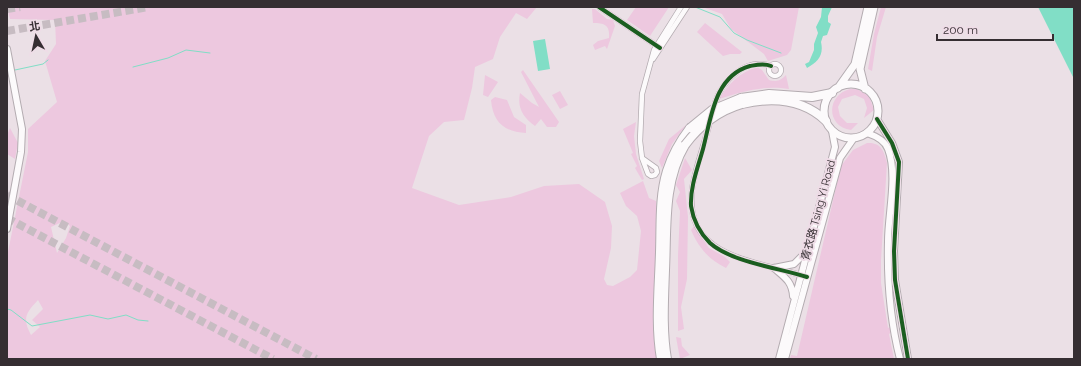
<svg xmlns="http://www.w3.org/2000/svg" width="1081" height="366" font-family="Raleway,'Noto Sans TC',sans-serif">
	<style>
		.green { fill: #edc8df; fill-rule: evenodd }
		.water { fill: #81dec6 }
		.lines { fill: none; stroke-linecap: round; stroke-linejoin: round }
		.stream { stroke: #81dec6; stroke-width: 1 }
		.highway-tunnel { stroke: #c7bcc2; stroke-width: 8; stroke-dasharray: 8 4; stroke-linecap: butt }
		.street-casing { stroke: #b4acb1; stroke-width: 6 }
		.secondary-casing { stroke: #b4acb1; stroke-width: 8 }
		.primary-casing { stroke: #b4acb1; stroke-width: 9 }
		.highway-casing { stroke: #b4acb1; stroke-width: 10 }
		.street { stroke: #fcfafb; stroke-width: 4.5 }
		.secondary { stroke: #fcfafb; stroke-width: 6 }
		.primary { stroke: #fcfafb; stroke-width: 7 }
		.highway { stroke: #fcfafb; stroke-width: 8 }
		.highway-bridge-casing { stroke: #b4acb1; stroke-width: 10; stroke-linecap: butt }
		.highway-bridge { stroke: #fcfafb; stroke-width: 8 }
		.cycleway-casing { stroke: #efdce7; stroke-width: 6 }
		.cycleway { stroke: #1b5e20; stroke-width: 4 }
		.labels { text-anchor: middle; stroke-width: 4; stroke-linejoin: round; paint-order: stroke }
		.street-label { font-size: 11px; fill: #352e32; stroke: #efdce7 }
	</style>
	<rect width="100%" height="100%" fill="#ebe0e6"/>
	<path class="green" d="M7 7H537L527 19 516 13 500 37 493 59 475 67 472 88 464 120 444 122 429 136 412 188 459 205 511 197 544 186 579 184 605 202 612 226 611 248 604 279 607 285 613 286 630 277 637 270 641 231 637 216 626 206 620 193 643 181 649 198 656 201 655 347 657 359H7V257L28 152V129L57 102 45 61 56 44 55 20 10 19ZM64 221 70 226 66 238 57 253 51 227ZM38 300 43 309 32 320 40 327 31 335C22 318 26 313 38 300Z
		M636 7H669L650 36 627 20Z
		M799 7 791 50 787 55 768 61 764 54 731 29 722 14 705 8Z
		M881 7H886L877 37 872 71 868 69 874 34Z
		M592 9H595L607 19 613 20 615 26 607 49 605 46 595 50 593 45 598 41 609 38C610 25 605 23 593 23Z
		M705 23 742 52 740 54H730L723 56 697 32Z
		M757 67 762 70 769 80C777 82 780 81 786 75L789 89C764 85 743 91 719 99 729 83 739 73 757 67Z
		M523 70 559 122 556 127H547L541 119 535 126C523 117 517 108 520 93L532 103 539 107 521 72Z
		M485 75 498 82 488 97 483 95Z
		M850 89H857L869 96 874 110 864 118 867 108 864 99 855 95 842 99 838 107 840 116 847 123H858L851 130C826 127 826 95 850 89Z
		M560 91 568 105 560 109 552 95Z
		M495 97 507 100 514 117 526 125V133C504 132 493 122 491 100Z
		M636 122 634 136 636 154 644 179 642 180 635 168 637 166 631 154 633 153 623 129Z
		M686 125 672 144 662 168 659 161 669 139Z
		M10 128 18 143 15 159 7 154V135Z
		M867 143C881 142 884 151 887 163L881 260V283L888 328 890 327 892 332 889 334 894 359H790L791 355 797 356 841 166 853 150Z
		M685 158 692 170 684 179 688 217 687 279 681 307 684 329 678 331V255L680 211 676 201 680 192 676 185Z
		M694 226 709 248 725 257 730 262 726 268C708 259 699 248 691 230Z
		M676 337 681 338 682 346 690 355 680 359Z"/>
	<path class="water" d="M822 7H832L828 16V22L831 24 827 35 823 36 821 42C824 55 818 62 807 68L805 64 809 62 814 50V44L818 33 816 27 821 17Z
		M1038 7H1074V79Z
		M545 39 550 69 538 71 533 41Z"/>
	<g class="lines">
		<path class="stream" d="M695 7 720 17 734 33 747 40 781 53
			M133 67 168 58 186 50 210 53
			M15 70 43 64 48 60
			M7 309 11 310 32 326 90 315 108 319 126 315 138 320 148 321"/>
		<path class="highway-tunnel" d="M7 9 20 7
			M7 31 149 7
			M7 195 316 359
			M7 218 273 359"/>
		<g class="street-casing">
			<path id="street" d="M599 7 660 48
				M653 59 687 7
				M769 70a6 6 0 1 1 12 0a6 6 0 1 1-12 0Z
				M715 103C722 81 745 57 771 66
				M709 125C704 146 695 168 692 190 684 259 756 260 803 276
				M642 158 656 168 657 172 655 175 651 176 648 174 642 158 640 141 642 94 654 50 681 7"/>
		</g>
		<g class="secondary-casing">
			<path id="secondary" d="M7 49 22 129 21 152 7 229
				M877 119 892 143 899 162 894 251 895 280 908 359
				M867 133C876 136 885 141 888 149 898 175 888 214 888 241 887 281 890 320 900 359
				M774 268 794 264 805 253
				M774 268C784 277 792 281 793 296
				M779 359 835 147 832 131
				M785 359 840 158 854 138"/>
		</g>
		<g class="primary-casing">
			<path id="primary" d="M824 111a27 27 0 1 1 54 0a27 27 0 1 1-54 0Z
				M838 88 855 64 868 7
				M865 89 860 69 874 7"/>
		</g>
		<g class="highway-casing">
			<path id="highway" d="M741 98 769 94 812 97 832 93
				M742 104C772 97 803 99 826 121
				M661 359C655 324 659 288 660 252 661 225 659 197 667 171 672 155 680 141 690 128
				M667 359C662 330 664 300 665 270 667 228 663 182 685 145"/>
		</g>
		<use href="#street" class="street"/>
		<use href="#secondary" class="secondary"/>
		<use href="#primary" class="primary"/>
		<use href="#highway" class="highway"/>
		<g class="highway-bridge-casing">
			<path id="highway-bridge" d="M690 128 712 110 741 98
				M685 145C700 125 718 111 742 104"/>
		</g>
		<use href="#highway-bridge" class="highway-bridge"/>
		<g class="cycleway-casing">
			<path id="cycleway" d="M599 7 660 48
				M771 66C764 63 756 65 750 66 714 76 711 119 703 149 698 167 690 187 691 206 693 219 700 233 710 243 731 262 779 268 807 277
				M877 119 892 143 899 162 894 251 895 280 908 359"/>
		</g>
		<use href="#cycleway" class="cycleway"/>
	</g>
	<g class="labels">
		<g class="street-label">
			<text transform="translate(818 210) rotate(-75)" y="4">青衣路 Tsing Yi Road</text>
		</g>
	</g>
	<rect width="1081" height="366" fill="none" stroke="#352e32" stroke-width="16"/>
	<g transform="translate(36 36) rotate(351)" stroke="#efdce7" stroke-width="3" paint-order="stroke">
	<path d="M0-3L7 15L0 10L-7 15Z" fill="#352e32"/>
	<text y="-6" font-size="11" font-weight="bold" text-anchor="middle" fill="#352e32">北</text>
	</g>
	<path d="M937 34v6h116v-6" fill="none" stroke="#352e32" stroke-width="2"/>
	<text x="943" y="34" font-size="12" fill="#352e32" stroke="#efdce7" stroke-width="3" paint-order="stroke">200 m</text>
</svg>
